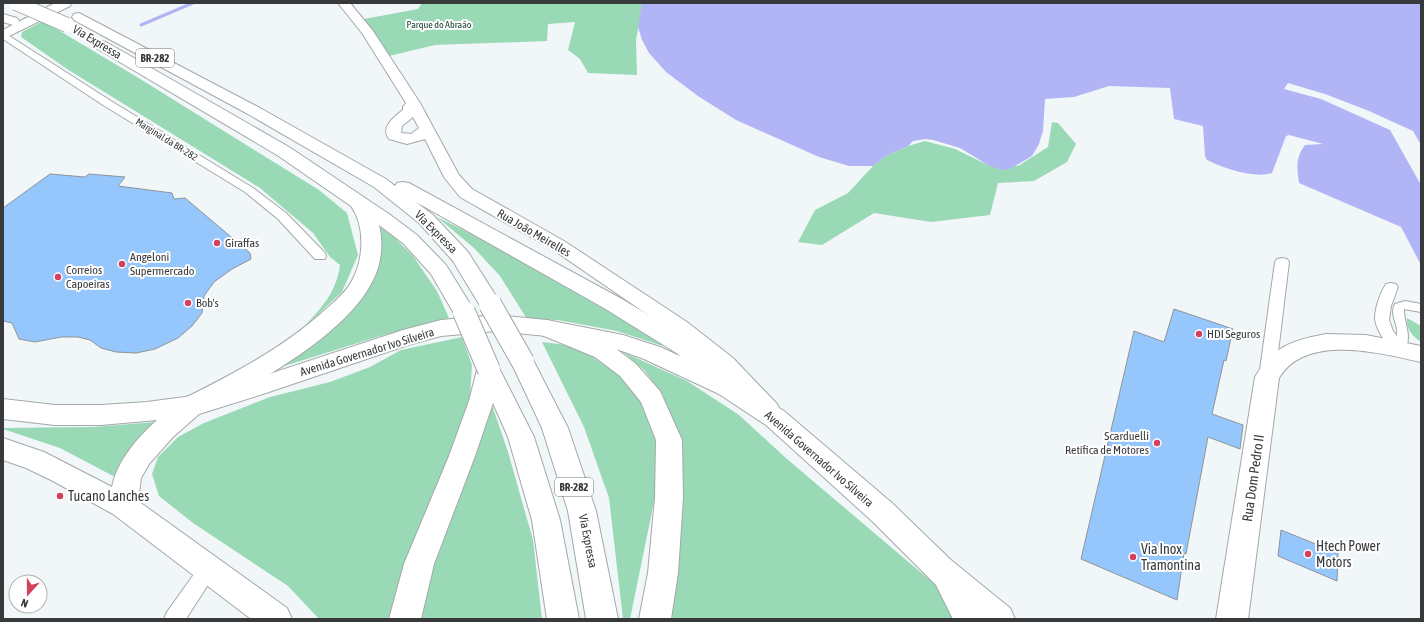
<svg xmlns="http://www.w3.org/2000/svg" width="1424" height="622" font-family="'Asap Condensed',sans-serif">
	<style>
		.green { fill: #99d9b5 }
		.water { fill: #b1b5f6 }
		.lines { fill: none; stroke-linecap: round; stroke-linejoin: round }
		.stream { stroke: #b1b5f6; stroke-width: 3 }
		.building { fill: #95c6fc; stroke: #909497 }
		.pedestrian-casing { stroke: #a3a8aa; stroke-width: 2 }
		.minor-casing { stroke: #a3a8aa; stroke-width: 2 }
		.secondary-casing { stroke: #a3a8aa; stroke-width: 2 }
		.primary-casing { stroke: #a3a8aa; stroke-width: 2 }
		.motorway-casing { stroke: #a3a8aa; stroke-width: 2 }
		.pedestrian { fill: #fff; fill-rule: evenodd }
		.minor { fill: #fff; fill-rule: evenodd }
		.secondary { fill: #fff; fill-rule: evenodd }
		.primary { fill: #fff; fill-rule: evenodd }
		.motorway { fill: #fff; fill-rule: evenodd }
		.motorway-bridge-far1-casing { stroke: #a3a8aa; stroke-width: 16; stroke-linecap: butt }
		.motorway-bridge-casing { stroke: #a3a8aa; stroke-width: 24; stroke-linecap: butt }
		.motorway-bridge-far1 { stroke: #fff; stroke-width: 14 }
		.motorway-bridge { stroke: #fff; stroke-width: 22 }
		.poi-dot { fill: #d2425d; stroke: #fff; stroke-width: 1.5 }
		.labels { text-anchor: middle; stroke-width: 4; stroke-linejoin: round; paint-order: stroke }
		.far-park-label { font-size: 10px; fill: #1a432f; stroke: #fff }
		.far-street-label { font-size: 10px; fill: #37393a; stroke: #fff }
		.shield { fill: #fff; stroke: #737475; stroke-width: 1 }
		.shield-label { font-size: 11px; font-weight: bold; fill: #37393a }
		.street-label { font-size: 12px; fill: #37393a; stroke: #fff }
		.poi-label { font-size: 12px; fill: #37393a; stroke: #fff; text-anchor: start }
		.near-street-label { font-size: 14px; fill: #37393a; stroke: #fff }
		.near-poi-label { font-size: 14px; fill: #37393a; stroke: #fff; text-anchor: start }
	</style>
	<rect width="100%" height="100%" fill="#f1f7f9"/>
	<path class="green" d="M422 3H643L636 40 637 75 588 73 580 59 568 50 575 22 548 24 547 41 435 45 389 56 364 19 418 9Z
		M43 21 137 77 319 190 347 213 358 255 342 292 302 329C321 308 336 294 340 265L330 257 313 233 260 188 67 69 21 37 22 32Z
		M1052 122 1058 123 1076 144 1067 162 1034 181 998 183 990 215 931 222 874 213 822 245 798 242 815 210 848 193 873 166 886 156 908 146 925 141 955 149 988 165 1018 166 1048 147Z
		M437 217 490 243 675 350 617 331 558 320 527 319 500 276 474 248Z
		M381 224 413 256 437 291 449 318 380 336 278 368C320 339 379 303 382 245 382 238 381 231 381 224Z
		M1407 318 1421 326V342C1412 336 1406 329 1407 318Z
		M462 337 472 365 470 396 459 434 391 619H319L288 586 193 523 159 496 152 474 158 457 178 437 204 423 270 397 330 382 370 367 401 350Z
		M542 342 566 345 588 354 621 376 644 402 659 437 655 497 630 619H623L609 498 584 427Z
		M623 352 687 381 739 415 787 459 938 587 961 619H667L679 439 663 395 644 370Z
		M492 405 508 452 533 540 542 619H417L423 580Z
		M155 422C137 437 124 456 115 477L60 448 3 429V428L93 427Z"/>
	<path class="water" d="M642 3H1421V145L1413 131 1369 111 1325 94 1288 83 1284 89 1321 99 1390 130 1421 185V265L1401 227 1299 183C1297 167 1295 159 1305 145L1323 144 1289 135 1286 136 1272 173C1254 179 1223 168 1207 160L1205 156 1203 126 1174 119 1170 88 1109 86 1074 97 1045 99 1043 131 1039 144 1032 156 1010 169 1001 170 988 165 960 148 933 140 925 139 913 141 908 146 886 156 873 166H849L819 157 736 120 698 96 666 72 649 53 642 40 638 27Z"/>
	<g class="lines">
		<path class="stream" d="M141 25 193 3"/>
	</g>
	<path class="building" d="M50 174 85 177 89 174 125 177 118 186 172 193 174 199 185 198 250 253 251 259 232 269 214 282 204 296 202 313 192 326 178 338 155 349 136 353 116 352 101 348 90 340 78 337H61L35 342 19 339 12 323 3 321V208Z
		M1174 309 1233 329 1226 361 1224 360 1212 414 1243 425 1240 449 1208 437 1186 554 1184 553 1177 600 1081 559 1134 331 1164 342Z
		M1281 530 1338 553 1337 581 1278 556Z"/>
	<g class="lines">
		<g class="pedestrian-casing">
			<path id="pedestrian" d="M1405 301 1421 304V312L1404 309C1404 325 1413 336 1404 352L1400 353 1396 352C1393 346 1398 337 1397 330 1396 321 1390 313 1395 304Z"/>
		</g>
		<g class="minor-casing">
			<path id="minor" d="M3 32 111 101 253 188 286 213 325 253 326 256 325 259H315L278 219 245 192 103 105 3 39Z
				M1282 258 1287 259 1289 262 1275 377 1272 381 1267 383 1262 381 1259 377 1275 262 1277 259Z
				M1391 283 1396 284 1398 287 1391 306 1389 320 1393 331 1407 349 1405 353C1402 354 1400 355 1396 353 1388 349 1376 329 1375 319 1375 308 1380 293 1386 284Z
				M209 560 216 563 218 569 186 619H164L167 612 202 563Z"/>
		</g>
		<g class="secondary-casing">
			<path id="secondary" d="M338 3H350L373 31 420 103 459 175 472 189 564 241 687 322 733 358 777 404 780 410 777 416 769 419 761 416 717 370 673 332 552 249 460 197 444 177 425 139 407 144 389 139C380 127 394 117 403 110V107L406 103 362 33ZM413 117 419 128 411 134 401 133 402 126Z
				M3 14 17 18 19 21 17 24 13 25 3 22Z"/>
		</g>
		<g class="primary-casing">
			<path id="primary" d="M55 3H71L70 6 3 39V30Z
				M496 315 547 320 623 335 660 347 737 382 784 411 892 503 951 560 1010 608 1015 619H953L936 585 872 521 766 425 719 394 644 359 619 350 547 336 496 331 441 336 408 345 263 394 199 414 173 437 149 464 141 478 138 501 287 608 292 619H251L113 514 51 480 26 468 3 460V438L44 452 112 487C117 461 138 437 157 420L101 425H55L3 419V399L55 405H101L147 402 192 396 251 380 403 330 441 320Z
				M1326 334 1366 335 1421 346V362C1380 353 1306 333 1279 378L1248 619H1216L1255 377C1272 347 1293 340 1326 334Z"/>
		</g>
		<g class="motorway-casing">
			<path id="motorway" d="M79 13 260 108 386 179 395 186 397 183 403 182 409 183 620 298 694 342 737 382 740 388 737 394 728 397 719 394 678 354 604 308 416 202 433 215 468 252 501 304 498 309 490 311 482 309 453 261 419 223 374 187 248 114 74 20 72 17 74 14Z
				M101 41 106 42 289 147 389 214 417 235 446 265 475 312 472 317 464 320 456 317 431 274 403 243 379 225C384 245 381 267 371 284 343 337 253 385 201 413L192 416 183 413 180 406 183 399C233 374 283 348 325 310 334 302 344 294 350 284 364 262 366 227 351 206L277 155 96 48 94 45 96 42Z
				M547 320 611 345 636 364 660 391 682 440 683 498 678 573 671 619H639L648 573 655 498 656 440 641 402 620 376 595 357 539 334 536 328 539 322Z
				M523 353 531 356 568 428 596 511 618 619H586L568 511 542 428 511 362 515 356Z
				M489 361 497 364 534 437 560 520 579 619H547L532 520 508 437 493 403 475 456 434 564 421 619H389L404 564 449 456 469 401 477 370 481 364Z"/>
		</g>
		<use href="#pedestrian" class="pedestrian"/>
		<use href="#minor" class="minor"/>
		<use href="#secondary" class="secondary"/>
		<use href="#primary" class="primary"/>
		<use href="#motorway" class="motorway"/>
		<g class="motorway-bridge-far1-casing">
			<path id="motorway-bridge-far1" d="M16 3 67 25"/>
		</g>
		<g class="motorway-bridge-casing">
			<path id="motorway-bridge" d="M490 304 523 362
				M464 312 489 370"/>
		</g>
		<use href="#motorway-bridge-far1" class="motorway-bridge-far1"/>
		<use href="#motorway-bridge" class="motorway-bridge"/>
	</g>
	<g class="poi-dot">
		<circle cx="217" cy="243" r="4"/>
		<circle cx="122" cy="264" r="4"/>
		<circle cx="58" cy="277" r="4"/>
		<circle cx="188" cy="303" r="4"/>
		<circle cx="1199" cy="334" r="4"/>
		<circle cx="1157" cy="443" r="4"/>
		<circle cx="60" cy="496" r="4"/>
		<circle cx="1308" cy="554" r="4"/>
		<circle cx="1133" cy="557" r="4"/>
	</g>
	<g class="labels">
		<g class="far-park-label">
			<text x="439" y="28">Parque do Abraão</text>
		</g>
		<g class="far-street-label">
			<text transform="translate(167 139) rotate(32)" y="4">Marginal da BR-282</text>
		</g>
		<g class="shield">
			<rect x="136" y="49" width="38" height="18" rx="3"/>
			<rect x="555" y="478" width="38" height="18" rx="3"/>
		</g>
		<g class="shield-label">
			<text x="155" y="62">BR-282</text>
			<text x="574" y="491">BR-282</text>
		</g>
		<g class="street-label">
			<text transform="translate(97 42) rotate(31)" y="4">Via Expressa</text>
			<text transform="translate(436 232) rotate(45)" y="4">Via Expressa</text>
			<text transform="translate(534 233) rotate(30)" y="4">Rua João Meirelles</text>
			<text transform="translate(367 352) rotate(-17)" y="4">Avenida Governador Ivo Silveira</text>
			<text transform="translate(819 459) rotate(41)" y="4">Avenida Governador Ivo Silveira</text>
			<text transform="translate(588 541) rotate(79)" y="4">Via Expressa</text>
		</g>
		<g class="poi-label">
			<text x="225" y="247">Giraffas</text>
			<text x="130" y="261">Angeloni<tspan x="130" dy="14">Supermercado</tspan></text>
			<text x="66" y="274">Correios<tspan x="66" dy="14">Capoeiras</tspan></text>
			<text x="196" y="307">Bob's</text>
			<text x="1207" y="338">HDI Seguros</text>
			<text x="1149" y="440" text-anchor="end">Scarduelli<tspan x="1149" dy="14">Retífica de Motores</tspan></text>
		</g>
		<g class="near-street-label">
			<text transform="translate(1253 478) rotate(-82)" y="5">Rua Dom Pedro II</text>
		</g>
		<g class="near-poi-label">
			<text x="68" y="501">Tucano Lanches</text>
			<text x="1316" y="551">Htech Power<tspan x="1316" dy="16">Motors</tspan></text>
			<text x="1141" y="554">Via Inox<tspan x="1141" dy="16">Tramontina</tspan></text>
		</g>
	</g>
	<rect width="1424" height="622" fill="none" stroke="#37393a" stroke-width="8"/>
	<g transform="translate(28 594) rotate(201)"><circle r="19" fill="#ffffff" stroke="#afb0b0"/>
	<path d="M0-3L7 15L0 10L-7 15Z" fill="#d2425d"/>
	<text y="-6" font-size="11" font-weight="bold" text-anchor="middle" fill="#37393a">N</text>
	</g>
</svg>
